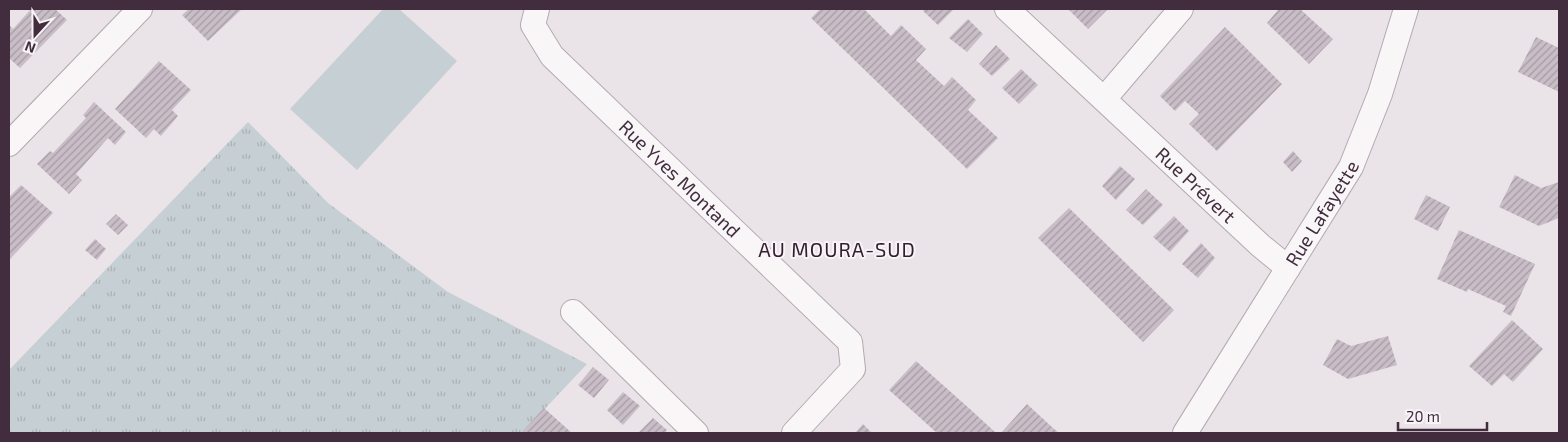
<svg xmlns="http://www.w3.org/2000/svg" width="1568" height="442" font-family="'Exo 2',sans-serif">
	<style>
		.grass { fill: #c6cfd3 }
		.park { fill: url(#park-tufts) }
		.building { fill: url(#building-hatch) }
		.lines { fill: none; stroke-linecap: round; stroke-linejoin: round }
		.street-casing { stroke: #b4a9b2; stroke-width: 26 }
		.street { stroke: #f9f6f8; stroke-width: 24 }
		.labels { text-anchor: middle; stroke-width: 4; stroke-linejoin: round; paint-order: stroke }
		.street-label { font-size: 19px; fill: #412d3d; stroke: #f8f3f7 }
		.neighbourhood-label { font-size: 20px; letter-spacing: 1px; fill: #321f2e; stroke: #f8f3f7 }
	</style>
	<defs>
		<pattern id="park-tufts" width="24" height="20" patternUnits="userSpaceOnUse" patternTransform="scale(1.25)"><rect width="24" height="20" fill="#c6cfd3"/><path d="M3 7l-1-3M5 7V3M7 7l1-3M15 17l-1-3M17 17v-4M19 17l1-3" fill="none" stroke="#abb2b6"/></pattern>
		<pattern id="building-hatch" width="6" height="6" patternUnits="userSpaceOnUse" patternTransform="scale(1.25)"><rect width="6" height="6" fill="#c9bec7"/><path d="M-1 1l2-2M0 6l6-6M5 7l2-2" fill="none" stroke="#a59ba3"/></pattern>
	</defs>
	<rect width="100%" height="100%" fill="#eae4e9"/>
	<path class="grass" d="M383 9H399L457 61 357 170 290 109Z"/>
	<path class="park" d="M248 122 328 203 448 292 587 364 522 433H9V370Z"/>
	<path class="building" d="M31 9H55L67 20 20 68 9 58V25L13 29Z
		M189 9H242L208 41 182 15Z
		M820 9H864L891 36 901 25 926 49 916 60 944 86 952 77 976 100 968 110 998 138 967 169 811 18Z
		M925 9H954L938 25 923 11Z
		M1068 9H1108L1088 29Z
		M1279 9H1300L1333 39 1309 64 1267 23Z
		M968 19 983 34 967 52 949 38Z
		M1225 27 1282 84 1217 151 1189 124 1199 114 1185 101 1175 111 1160 96Z
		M1536 37 1559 48V92L1518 72Z
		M996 45 1010 59 992 76 979 64Z
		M159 61 191 90 172 110 178 116 161 136 154 129 146 138 115 109Z
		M1021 69 1038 85 1019 104 1002 88Z
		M94 102 126 132 115 145 108 138 76 174 82 180 69 194 37 164 50 151 53 153 86 118 83 115Z
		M1293 151 1302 161 1292 172 1283 162Z
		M1120 166 1135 179 1116 200 1102 186Z
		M1515 175 1541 188 1559 182V218L1539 226 1499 207Z
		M21 185 53 213 10 259 9 257V197Z
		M1146 189 1163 205 1143 225 1126 210Z
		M1426 195 1450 207 1438 231 1414 219Z
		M1069 208 1174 310 1143 342 1038 238Z
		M116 214 128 225 118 235 106 224Z
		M1174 216 1189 231 1170 252 1153 237Z
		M1459 230 1535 264 1511 316 1503 312 1506 306 1468 289 1467 292 1437 279Z
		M95 239 106 249 97 260 85 250Z
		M1201 243 1215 258 1198 278 1182 264Z
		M1512 320 1543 349 1513 382 1504 374 1492 386 1469 366Z
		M1388 336 1397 365 1348 379 1323 365 1337 339 1351 346Z
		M916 361 971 410 996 433H937L889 390Z
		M593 367 609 380 594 398 578 385Z
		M623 392 640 406 623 425 607 410Z
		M1027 404 1053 428 1059 433H1001Z
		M544 408 572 433H521Z
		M653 418 667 430 665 433H638Z
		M863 424 872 433H855Z"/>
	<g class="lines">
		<g class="street-casing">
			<g id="street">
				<path id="s1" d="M537 9 533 25 552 56 850 342 853 369 794 433"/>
				<path id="s2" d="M1007 9 1261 246 1288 268"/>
				<path d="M1104 99 1181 9"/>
				<path d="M9 144 140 9"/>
				<path d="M573 312 696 433"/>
				<path id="s3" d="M1185 433 1351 167 1380 94 1406 9"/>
			</g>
		</g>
		<use href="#street" class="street"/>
	</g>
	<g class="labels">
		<g class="street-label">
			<text dy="7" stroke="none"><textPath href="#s1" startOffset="230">Rue Yves Montand</textPath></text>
			<text dy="7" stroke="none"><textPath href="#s2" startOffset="258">Rue Prévert</textPath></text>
			<text dy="7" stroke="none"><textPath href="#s3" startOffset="259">Rue Lafayette</textPath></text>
		</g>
		<g class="neighbourhood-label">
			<text x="837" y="257">AU MOURA-SUD</text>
		</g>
	</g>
	<rect width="1568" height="442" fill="none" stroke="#412d3d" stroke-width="20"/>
	<g transform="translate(35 35) rotate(201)" stroke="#f8f3f7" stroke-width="4" paint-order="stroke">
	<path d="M0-4L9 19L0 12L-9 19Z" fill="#412d3d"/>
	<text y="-8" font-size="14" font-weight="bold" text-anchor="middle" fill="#412d3d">N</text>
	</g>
	<path d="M1398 422v8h89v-8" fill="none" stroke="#412d3d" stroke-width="2.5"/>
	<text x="1406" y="422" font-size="15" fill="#412d3d" stroke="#f8f3f7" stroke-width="4" paint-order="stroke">20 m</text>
</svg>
